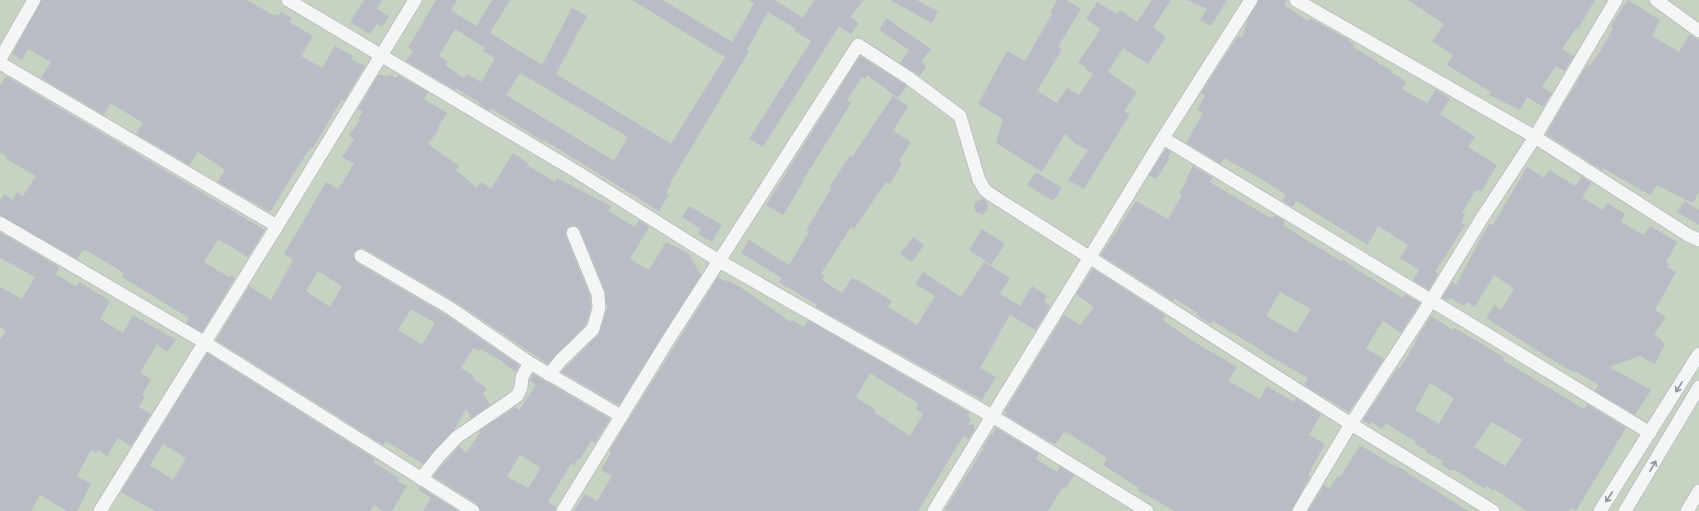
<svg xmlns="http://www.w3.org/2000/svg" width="1699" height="511" font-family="'Asap Condensed',sans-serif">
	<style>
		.green { fill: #c7d2c2 }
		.building { fill: #b8bdc5; fill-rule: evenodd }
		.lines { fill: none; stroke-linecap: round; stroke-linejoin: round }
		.minor-casing { stroke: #a6abb3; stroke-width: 14 }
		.minor { stroke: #f3f5f7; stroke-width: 13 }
		.oneway { stroke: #8e949b }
	</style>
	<rect width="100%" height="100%" fill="#e1e4e9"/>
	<path class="green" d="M0 0H1699V511H0Z"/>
	<path class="building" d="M42 0H247L273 15 274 14 278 16 281 12 292 18 289 22 313 36 301 56 322 68 335 46 353 56 351 59 365 66 344 101 342 99 313 148 311 147 297 168 270 212 218 182 225 170 212 161 198 152 189 165 136 134 143 123 112 104H110L104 115 41 78 51 62 28 49 22 60 12 54Z
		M364 0H382L377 9 389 16 382 27 377 24 370 34 350 22Z
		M436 0H457L451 10 476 26 492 0H510L490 33 542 65 572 8 587 16 556 74 671 144 725 57 632 0H663L732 42 754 4 748 0H775L803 18 814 0H864L850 17 859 23 851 34 839 26 763 147 749 139 811 41 794 31 796 29 768 12 747 50 749 51 670 183 671 184 666 193 669 194 659 211 544 140V142L491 108 489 111 479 104 480 103 456 88 455 90 406 61 413 51 408 48ZM455 29 485 48 483 51 495 58 481 82 467 74 464 78 445 65 447 61 439 56ZM520 73 628 137 614 161 506 95Z
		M890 0H917L938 12 932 23Z
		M1057 0H1066L1081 9 1058 47 1062 49 1037 91 1057 103 1067 88 1079 95 1093 74 1085 69 1086 67 1078 63 1101 29 1086 19 1097 2 1117 14 1120 10 1137 22 1152 0H1171L1153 27 1166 37 1148 64 1123 48 1108 72 1137 92 1124 111 1130 114 1084 189 1068 180 1088 150 1076 144 1065 134 1042 172 996 143 1003 119 978 104 1007 51 1025 61 1052 14 1050 13Z
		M1187 0H1227L1211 26 1200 20 1207 9Z
		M1259 0H1287L1284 5 1308 21 1310 18 1349 40 1348 41 1354 44 1353 47 1378 62V63L1391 70V72L1407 82 1402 89 1427 103 1436 89 1450 99 1440 114 1475 137 1468 147 1497 165 1482 191 1476 190 1462 213 1465 214 1461 223 1465 225 1435 272 1438 274 1429 290 1413 280 1419 270 1400 258 1408 245 1378 226 1368 245 1298 202 1296 201 1293 207 1282 201 1286 195 1258 177 1224 158 1221 164 1186 143 1203 113 1197 110 1205 96 1201 93 1238 36 1242 38 1248 19Z
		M1408 0H1595L1578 29 1576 28 1562 49 1574 56 1564 71 1556 66 1542 87 1552 93 1543 107 1527 97 1520 110 1489 95 1491 92 1447 65 1453 55 1432 41 1444 24Z
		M1628 0 1660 20 1652 36 1676 50 1679 52 1689 35 1699 40V192L1693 203 1657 185 1650 195 1603 168 1602 170 1546 134 1587 65 1590 66 1599 53 1613 28 1611 27 1621 9Z
		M886 18 931 49 921 62 926 66 920 76 900 63 909 50 879 30Z
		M860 56 907 86 898 98 867 75 865 79 862 77 847 100 851 103 802 182H803L783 215 766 205Z
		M389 74 396 78 398 75 428 92 424 99 447 113 438 128 439 129 428 144 459 166 456 170 477 188 481 182 491 189 513 153 528 163 527 165 555 182 557 178 611 206 608 211 635 227 639 220 649 227 630 259 649 270 666 242 688 253 701 275 619 405 561 372 599 334 607 308 605 291 580 230 574 225 567 228 566 236 590 296 591 307 586 325 548 364 454 301 365 249 361 248 354 252 353 256 357 263 446 315 519 365 516 372 503 363V362L481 349 479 351 473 348 461 368 474 376 473 378 487 389 483 393 490 405 471 418 466 409 454 430 423 464 386 441 383 445 216 340 249 286 271 300 293 260 284 254 326 182 338 189 354 164 342 157 354 139 349 135 360 120 358 119 363 112 358 109 378 75 388 76ZM318 271 342 286 330 307 306 291ZM411 309 435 323 422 345 398 330Z
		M6 76 265 230 248 257 218 239 204 262 229 277 230 275 235 278 202 332 186 323 189 318 122 277 124 273 89 252 83 250 77 259 0 215V201L4 194 13 200 17 192 23 196 36 176 6 159 7 157 0 152V86Z
		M893 96 908 106 893 131 911 142 899 161 902 163 890 184 886 182 854 229 851 227 821 274 825 276 822 280 842 293 852 278 861 282 892 301 888 307 917 325 935 296 915 284 923 272 961 297 984 262 1010 278 1000 294 1020 306 1032 286 1043 293V294L1047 296 1044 302 1050 306 1036 330 1010 315 980 368 996 377 982 400 816 307 817 305 779 282 782 278 741 253 749 240 789 265 809 232 806 230 831 189 829 188 850 155 852 157Z
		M1166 149 1171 152 1168 158 1169 159 1156 179 1149 175Z
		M1193 166 1213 178 1210 182 1221 189 1269 217 1273 218 1275 215 1285 221 1283 225 1308 241 1341 261 1343 259 1356 269 1403 298 1405 294 1420 303 1401 333 1383 321 1366 348 1384 359 1349 412 1304 385 1308 378 1264 353V352L1213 321 1211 324 1197 315 1198 313 1174 298 1173 301 1101 255 1136 201 1168 219 1182 195 1179 193 1187 181H1185ZM1280 292 1311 309 1296 333 1266 316Z
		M1527 167 1544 178 1549 170 1576 186 1581 176 1591 183 1582 198 1603 210 1607 203 1625 214 1621 222 1644 235 1650 226 1677 242 1666 262 1669 264 1667 267 1676 272 1655 310 1666 317 1654 334 1663 341 1662 342 1665 344 1655 364 1640 356 1609 367 1651 390 1635 415 1595 391 1599 385 1575 371 1574 372 1554 361 1486 318 1494 305 1501 310 1514 289 1494 275 1475 307 1467 302 1464 306 1451 298 1446 300 1442 298 1452 282 1456 285 1482 236 1490 223 1493 225Z
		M1036 172 1062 188 1053 201 1027 185Z
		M982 199 986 201 988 206 987 210 983 215 976 212 974 208 975 202Z
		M1685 201 1699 210V225L1677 212Z
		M689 206 722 225 712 242 698 234 701 229 682 217Z
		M982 229 1005 244 991 265 969 250Z
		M0 232 59 267 56 274 76 287 79 282 110 301 100 319 123 333 133 315 176 340 167 352 157 344 140 373 151 379 142 395 145 397 139 407 151 414 131 446 118 438 107 456 98 450 96 453 91 450 77 476 91 484 77 511H67L40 495 31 511H0V340L6 331 0 327V287L22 299 35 277 0 258Z
		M913 237 924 245 912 262 900 254Z
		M1093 269 1165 315 1163 320 1191 340 1237 367 1228 381 1260 399 1267 386 1294 402 1296 398 1321 414 1309 435 1325 444 1308 475 1310 476 1291 511H1175L1137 490 1139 488 1103 465 1107 458 1071 435 1064 432 1056 444 1048 441 1005 415 1007 412 1005 411 1064 315 1080 325 1094 307 1076 294Z
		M718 277 726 282 727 280 740 287 791 322 792 320 804 327 808 320 970 413 968 415 971 420 968 425 973 424 975 429 969 439 964 435 918 511H574L585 494 597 501 612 476 601 470 611 453 609 451ZM870 373 919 404 916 409 923 414 910 436 874 412 876 410 856 397Z
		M1431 316 1453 330 1455 328 1505 358 1503 360 1584 409 1587 404 1626 428 1576 511 1571 508 1569 511H1527L1494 489 1493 491 1486 486 1485 489 1453 469 1452 471 1441 464 1443 461 1426 452V450L1415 444 1416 442 1386 423 1382 429 1371 422 1370 425 1363 420 1398 367 1400 368 1416 342 1415 341ZM1430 383 1454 398 1439 424 1415 410ZM1492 422 1523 440 1505 466 1474 447Z
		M207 353 375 459 373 462 399 478 397 481 407 486 392 511H383L374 505 370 511H155L121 492ZM163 444 186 458 173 480 150 465Z
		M533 374 610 419 595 443 591 441 580 459 578 458 574 465 571 464 548 502 556 507 555 511H481L477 504 433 476 459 446 466 453 480 433 479 431 515 407 519 410 536 385 530 381ZM520 455 541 468 528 488 507 477Z
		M996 428 1039 454 1036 459 1057 472 1060 467 1074 475 1066 488 1063 487 1048 511H944L984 448 983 447 991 434 992 435Z
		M1360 445 1396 467 1397 466 1468 511H1308L1324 485 1329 489 1338 475 1340 477Z
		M420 487 458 511H423L431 498 419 490Z"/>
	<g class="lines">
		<g class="minor-casing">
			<path id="minor" d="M288 0 577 172 719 261 992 416 1147 511
				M1296 0 1535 137 1688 235 1699 240
				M1656 0 1699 31
				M0 59 34 0
				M0 63 277 226
				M1163 138 1650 433
				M0 223 204 342 473 511
				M361 256 450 308 530 363 621 416
				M549 375 560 361 593 329 599 308 598 294 573 233
				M421 479 439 456 457 437 517 396 521 388 522 377 530 363
				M100 511 277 226 415 0
				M563 511 670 337 858 45 909 78 960 116 979 180 985 190 990 194 1351 424 1493 511
				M934 511 1163 138 1251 0
				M1299 511 1351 424 1431 301 1482 218 1535 137 1616 0
				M1600 511 1699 354
				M1625 511 1699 387
				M1687 511 1699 491"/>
		</g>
		<use href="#minor" class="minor"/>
	</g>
	<defs><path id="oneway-shaft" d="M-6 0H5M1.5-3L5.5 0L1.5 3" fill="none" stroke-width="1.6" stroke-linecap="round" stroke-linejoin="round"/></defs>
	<g class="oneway">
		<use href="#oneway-shaft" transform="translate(1679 387) rotate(122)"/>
		<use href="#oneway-shaft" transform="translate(1653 466) rotate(-60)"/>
		<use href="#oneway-shaft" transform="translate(1609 497) rotate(123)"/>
	</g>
</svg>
